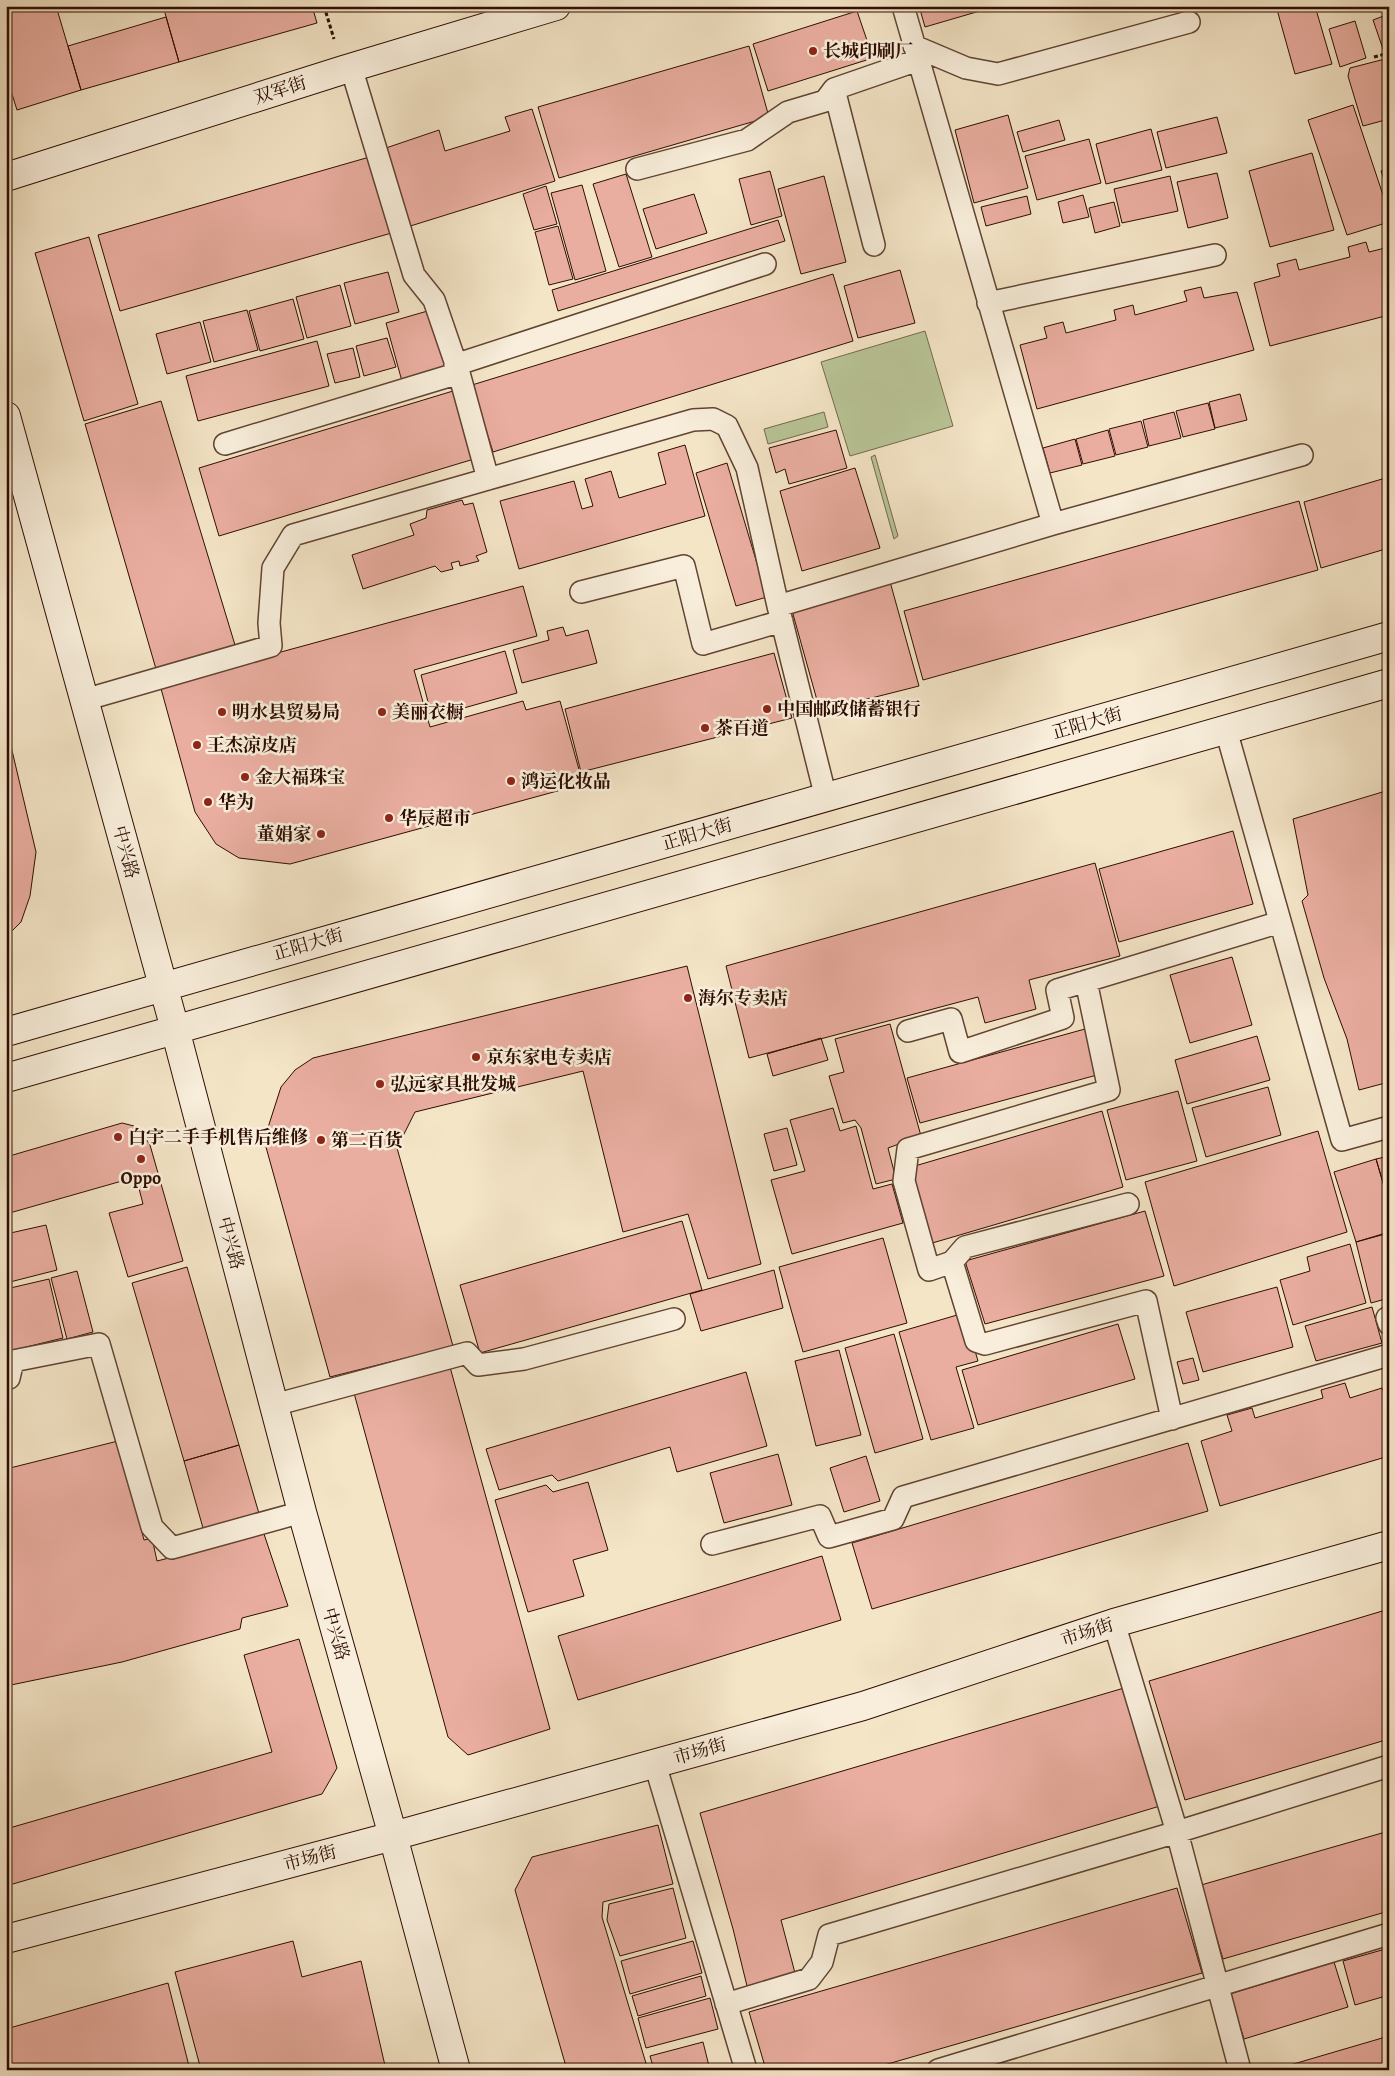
<svg xmlns="http://www.w3.org/2000/svg" width="1395" height="2076" font-family="Alegreya,'Noto Serif SC',serif">
	<style>
		.green { fill: #b9c597; stroke: #74694c }
		.building { fill: #eaaea1; stroke: #2e0d01 }
		.lines { fill: none; stroke-linecap: round; stroke-linejoin: round }
		.lane-casing { stroke: #604332; stroke-width: 24 }
		.secondary-casing { stroke: #2e0d01; stroke-width: 30 }
		.path { stroke: #2e0d01; stroke-width: 3; stroke-dasharray: 4 2.5; stroke-linecap: butt }
		.lane { stroke: #f8eedb; stroke-width: 21 }
		.secondary { stroke: #f8eedb; stroke-width: 28 }
		.poi-dot { fill: #8f2418; stroke: #f8eedb; stroke-width: 2 }
		.labels { text-anchor: middle; stroke-width: 5; stroke-linejoin: round; paint-order: stroke }
		.poi-label { font-size: 18px; font-weight: bold; fill: #2e0d01; stroke: #f8eedb; text-anchor: start }
		.street-label { font-size: 18px; fill: #2e0d01; stroke: #f8eedb }
	</style>
	<rect width="100%" height="100%" fill="#f4e5c7"/>
	<filter id="stains"><feTurbulence type="fractalNoise" baseFrequency=".004" numOctaves="4"/><feColorMatrix values="0 0 0 0 .2 0 0 0 0 .09 0 0 0 0 .02 0 0 0 .5 -.17"/></filter>
	<radialGradient id="worn" r=".72"><stop offset=".6" stop-color="#630" stop-opacity="0"/><stop offset="1" stop-color="#630" stop-opacity=".3"/></radialGradient>
	<path class="green" d="M925 331 953 426 850 456 821 362Z
		M824 412 828 427 768 444 764 429Z
		M875 455 898 536 894 539 871 457Z"/>
	<path class="building" d="M13 6H56L81 90 17 110 6 75V8Z
		M163 6H312L317 23 179 62Z
		M919 6H997L925 27Z
		M1276 6H1315L1332 64 1295 74Z
		M1336 6H1358L1338 12Z
		M857 11 873 58 768 91 753 44Z
		M1389 14V51L1384 52 1373 20Z
		M166 17 179 62 81 90 68 46Z
		M1355 21 1366 58 1340 67 1329 29Z
		M749 46 769 117 559 178 538 107Z
		M1389 58V119L1363 126 1348 76 1350 68Z
		M1353 105 1389 213V222L1347 235 1308 120Z
		M532 109 555 181 404 228 383 149 439 130 445 151 510 131 505 117Z
		M1008 115 1028 188 974 203 955 130Z
		M1217 117 1227 153 1166 168 1157 132Z
		M1059 120 1065 140 1023 152 1017 132Z
		M1151 129 1162 170 1106 184 1096 144Z
		M1089 139 1101 183 1037 200 1025 156Z
		M1312 153 1334 230 1270 247 1249 171Z
		M373 156 395 232 120 311 98 235Z
		M1389 169V194L1381 171Z
		M770 171 782 216 751 225 739 179Z
		M1217 173 1228 218 1188 228 1177 182Z
		M626 174 652 257 619 267 593 184Z
		M824 176 846 262 801 274 778 189Z
		M1170 176 1178 211 1122 223 1114 189Z
		M582 185 606 271 575 280 551 193Z
		M546 186 557 224 534 230 523 194Z
		M694 194 707 233 656 249 643 209Z
		M1083 195 1089 217 1063 223 1058 202Z
		M1027 196 1031 214 986 226 981 207Z
		M1114 202 1120 226 1095 233 1089 208Z
		M778 220 785 241 558 311 552 290Z
		M558 226 573 279 549 285 535 232Z
		M89 237 138 404 84 421 35 253Z
		M1366 242 1369 252 1389 247V315L1270 346 1254 283 1280 276 1277 264 1296 259 1299 270 1350 257 1348 247Z
		M900 270 915 323 858 338 844 286Z
		M388 272 399 312 355 324 344 283Z
		M833 274 853 341 493 452 472 385Z
		M340 285 351 326 307 338 296 297Z
		M1201 287 1204 298 1237 292 1254 350 1037 409 1020 345 1047 338 1044 327 1063 322 1066 333 1116 320 1114 310 1133 305 1135 315 1187 301 1184 291Z
		M293 299 304 339 260 351 249 311Z
		M247 310 258 350 214 362 203 321Z
		M431 310 448 371 403 385 386 323Z
		M200 322 211 362 167 374 156 334Z
		M387 338 396 367 364 376 356 346Z
		M317 341 329 386 198 421 186 376Z
		M353 348 360 377 335 383 327 354Z
		M453 391 474 459 219 536 199 468Z
		M1240 394 1247 420 1215 428 1209 402Z
		M161 401 235 645 156 669 85 424Z
		M1208 403 1215 429 1183 437 1176 411Z
		M1174 412 1181 438 1149 446 1143 420Z
		M1141 421 1148 447 1116 455 1109 429Z
		M836 430 847 468 789 484 785 469 776 473 769 448Z
		M1108 430 1115 456 1083 464 1076 439Z
		M1075 439 1082 465 1050 473 1043 448Z
		M685 445 705 516 519 569 500 501 574 481 582 509 593 506 585 479 611 471 619 498 666 484 658 453Z
		M727 463 767 597 736 606 696 473Z
		M855 468 880 548 802 571 780 491Z
		M1389 477V548L1321 568 1304 502Z
		M462 500 464 505 473 503 487 552 476 556 479 561 460 566 459 561 451 563 453 569 441 572 435 566 363 589 352 555 414 535 410 524 426 518 427 510Z
		M1299 501 1318 570 923 680 904 611Z
		M889 578 919 686 820 711 791 607Z
		M523 586 537 636 414 670 430 727 523 701 526 710 560 701 583 784 290 864 239 858 216 844 195 812 160 685Z
		M563 627 566 636 588 630 597 663 522 683 513 650 549 640 547 631Z
		M505 651 517 693 432 717 421 675Z
		M774 653 792 718 581 772 565 709Z
		M6 725 36 852 30 896 21 922 6 937Z
		M1389 790V1082L1359 1090 1347 1039 1324 978 1302 901 1308 895 1293 819Z
		M1233 831 1253 904 1119 942 1099 869Z
		M1095 863 1120 956 1029 980 1036 1009 985 1023 978 997 749 1058 726 966Z
		M1232 957 1252 1025 1190 1043 1170 975Z
		M687 966 761 1264 708 1279 688 1214 623 1232 583 1071 415 1112 397 1148 453 1346 330 1377 264 1140 281 1087 295 1070 313 1058Z
		M890 1024 921 1136 888 1148 896 1179 876 1184 861 1128 855 1120 843 1123 829 1076 844 1072 835 1039Z
		M1085 1029 1097 1075 920 1123 907 1078Z
		M1257 1036 1270 1080 1187 1104 1175 1060Z
		M821 1038 828 1060 773 1076 767 1054Z
		M1268 1087 1281 1135 1206 1157 1192 1108Z
		M1178 1091 1197 1161 1126 1180 1107 1110Z
		M833 1108 840 1131 856 1126 873 1189 892 1184 903 1223 792 1254 771 1180 805 1171 790 1120Z
		M1102 1111 1123 1187 929 1244 908 1168Z
		M122 1123 134 1126 143 1134 150 1145 183 1261 128 1277 109 1213 143 1204 136 1177 6 1214V1157Z
		M787 1128 797 1165 774 1171 764 1134Z
		M1318 1131 1347 1232 1174 1286 1145 1182Z
		M1389 1156V1203L1376 1159Z
		M1376 1159 1389 1203V1232L1356 1242 1334 1172Z
		M1145 1211 1164 1276 985 1324 965 1261Z
		M682 1221 702 1290 480 1353 460 1285Z
		M46 1225 57 1270 6 1283V1234Z
		M1389 1233V1298L1371 1303 1356 1242Z
		M883 1238 907 1323 803 1352 779 1267Z
		M1350 1244 1366 1303 1293 1325 1280 1280 1310 1271 1307 1257Z
		M187 1267 239 1445 184 1461 132 1283Z
		M774 1270 783 1308 701 1331 690 1294Z
		M77 1271 93 1332 67 1339 51 1278Z
		M49 1279 63 1338 6 1352V1289Z
		M1277 1287 1293 1347 1203 1372 1186 1312Z
		M1372 1307 1382 1343 1316 1361 1305 1326Z
		M964 1313 978 1361 956 1367 974 1428 931 1440 899 1332Z
		M1118 1324 1135 1379 978 1425 962 1370Z
		M894 1334 923 1439 875 1453 845 1348Z
		M839 1350 861 1435 816 1446 795 1361Z
		M1193 1358 1199 1380 1183 1384 1177 1362Z
		M450 1367 550 1729 468 1755 448 1737 354 1393Z
		M746 1372 767 1446 677 1472 670 1447 558 1481 552 1475 499 1490 486 1449Z
		M1345 1383 1350 1398 1382 1388 1389 1409V1456L1220 1506 1201 1441 1232 1431 1227 1415 1252 1408 1255 1418 1323 1398 1321 1390Z
		M118 1441 144 1540 152 1538 157 1561 264 1534 288 1606 242 1618 240 1629 122 1662 6 1686V1469Z
		M1188 1443 1208 1511 872 1609 852 1543Z
		M239 1445 260 1517 205 1535 184 1461Z
		M778 1454 792 1505 724 1523 710 1473Z
		M866 1456 880 1501 844 1512 830 1468Z
		M588 1482 608 1550 573 1560 584 1596 528 1612 495 1500 546 1485 553 1492Z
		M822 1556 841 1620 578 1700 558 1636Z
		M1389 1609V1739L1185 1800 1149 1681Z
		M299 1639 337 1768 322 1794 6 1886V1829L272 1752 244 1655Z
		M1124 1688 1160 1806 781 1920 795 1973 747 1986 733 1929 700 1813Z
		M658 1825 673 1884 603 1902 602 1917 648 2070H567L515 1890 532 1857Z
		M1389 1831V1911L1223 1959 1201 1885Z
		M673 1888 686 1938 620 1956 607 1920 609 1904Z
		M1177 1888 1202 1973 867 2070H766L749 2012Z
		M293 1941 302 1977 361 1961 386 2070H201L175 1972Z
		M693 1941 702 1973 630 1994 621 1961Z
		M1389 1948V1995L1355 2005 1343 1961Z
		M1334 1962 1348 2007 1244 2039 1230 1994Z
		M701 1976 706 1996 638 2016 632 1996Z
		M168 1983 190 2070H6V2029Z
		M710 1998 718 2029 646 2048 638 2018Z
		M1389 2036V2070H1273Z
		M703 2042 710 2070H654L650 2056Z"/>
	<g class="lines">
		<g class="lane-casing">
			<path id="lane" d="M903 6 1053 524
				M914 46 966 68 998 74 1189 22
				M351 67 414 275 434 300 459 373 488 479 693 420 713 419 727 426 747 468 778 606 826 798
				M834 89 874 245
				M637 169 747 140 788 112 825 101 834 89 918 60
				M988 303 1215 255
				M455 365 765 264
				M225 444 459 373
				M581 592 684 566 703 644 782 621
				M778 606 1053 524 1302 455
				M84 700 271 646 269 623 273 568 293 535 488 479
				M1226 730 1342 1140 1389 1127
				M1086 981 1109 1090 908 1149 904 1181 929 1270 952 1262 976 1341 985 1344 1146 1301 1172 1419
				M908 1031 951 1019 960 1052 1063 1018 1057 990 1280 922
				M952 1262 965 1247 1128 1204
				M1389 1317 1387 1318 1389 1324
				M6 1379 9 1378 13 1361 99 1344 152 1527 172 1548 302 1512
				M274 1405 467 1353 478 1365 524 1359 674 1319
				M712 1544 820 1516 829 1537 893 1519 903 1497 1389 1355
				M655 1764 746 2070
				M726 2004 809 1979 822 1962 829 1935 1177 1832 1114 1623
				M938 2070 1389 1934
				M1240 2070 1177 1832 1389 1766"/>
		</g>
		<g class="secondary-casing">
			<path id="secondary" d="M6 177 343 70 556 6
				M6 416 175 1029 302 1512 393 1836 456 2070
				M6 1032 1389 636
				M6 1078 1389 683
				M6 1939 393 1836 863 1706 1114 1623 1389 1545"/>
		</g>
		<path class="path" d="M324 6 334 39
			M1374 57 1389 53"/>
		<use href="#lane" class="lane"/>
		<use href="#secondary" class="secondary"/>
	</g>
	<g class="poi-dot">
		<circle cx="813" cy="51" r="5"/>
		<circle cx="767" cy="709" r="5"/>
		<circle cx="222" cy="712" r="5"/>
		<circle cx="382" cy="712" r="5"/>
		<circle cx="705" cy="728" r="5"/>
		<circle cx="197" cy="745" r="5"/>
		<circle cx="245" cy="777" r="5"/>
		<circle cx="511" cy="781" r="5"/>
		<circle cx="208" cy="802" r="5"/>
		<circle cx="389" cy="818" r="5"/>
		<circle cx="321" cy="834" r="5"/>
		<circle cx="688" cy="998" r="5"/>
		<circle cx="476" cy="1057" r="5"/>
		<circle cx="380" cy="1084" r="5"/>
		<circle cx="118" cy="1137" r="5"/>
		<circle cx="321" cy="1140" r="5"/>
		<circle cx="141" cy="1159" r="5"/>
	</g>
	<g class="labels">
		<g class="poi-label">
			<text x="823" y="57">长城印刷厂</text>
			<text x="777" y="715">中国邮政储蓄银行</text>
			<text x="232" y="718">明水县贸易局</text>
			<text x="392" y="718">美丽衣橱</text>
			<text x="715" y="734">茶百道</text>
			<text x="207" y="751">王杰凉皮店</text>
			<text x="255" y="783">金大福珠宝</text>
			<text x="521" y="787">鸿运化妆品</text>
			<text x="218" y="808">华为</text>
			<text x="399" y="824">华辰超市</text>
			<text x="311" y="840" text-anchor="end">董娟家</text>
			<text x="698" y="1004">海尔专卖店</text>
			<text x="486" y="1063">京东家电专卖店</text>
			<text x="390" y="1090">弘远家具批发城</text>
			<text x="128" y="1143">白宇二手手机售后维修</text>
			<text x="331" y="1146">第二百货</text>
			<text x="141" y="1184" text-anchor="middle">Oppo</text>
		</g>
		<g class="street-label">
			<text transform="translate(280 90) rotate(-18)" y="6">双军街</text>
			<text transform="translate(1087 723) rotate(-16)" y="6">正阳大街</text>
			<text transform="translate(697 834) rotate(-16)" y="6">正阳大街</text>
			<text transform="translate(126 852) rotate(75)" y="6">中兴路</text>
			<text transform="translate(308 944) rotate(-16)" y="6">正阳大街</text>
			<text transform="translate(231 1243) rotate(75)" y="6">中兴路</text>
			<text transform="translate(1087 1632) rotate(-18)" y="6">市场街</text>
			<text transform="translate(336 1634) rotate(74)" y="6">中兴路</text>
			<text transform="translate(700 1751) rotate(-16)" y="6">市场街</text>
			<text transform="translate(310 1858) rotate(-15)" y="6">市场街</text>
		</g>
	</g>
	<rect width="1395" height="2076" fill="none" stroke="#f4e5c7" stroke-width="25"/>
	<rect x="8" y="8" width="1380" height="2061" fill="none" stroke="#2e0d01" stroke-width="2.5"/>
	<rect x="12" y="12" width="1370" height="2051" fill="none" stroke="#2e0d01"/>
	<rect width="100%" height="100%" filter="url(#stains)"/>
	<rect width="100%" height="100%" fill="url(#worn)"/>
</svg>
